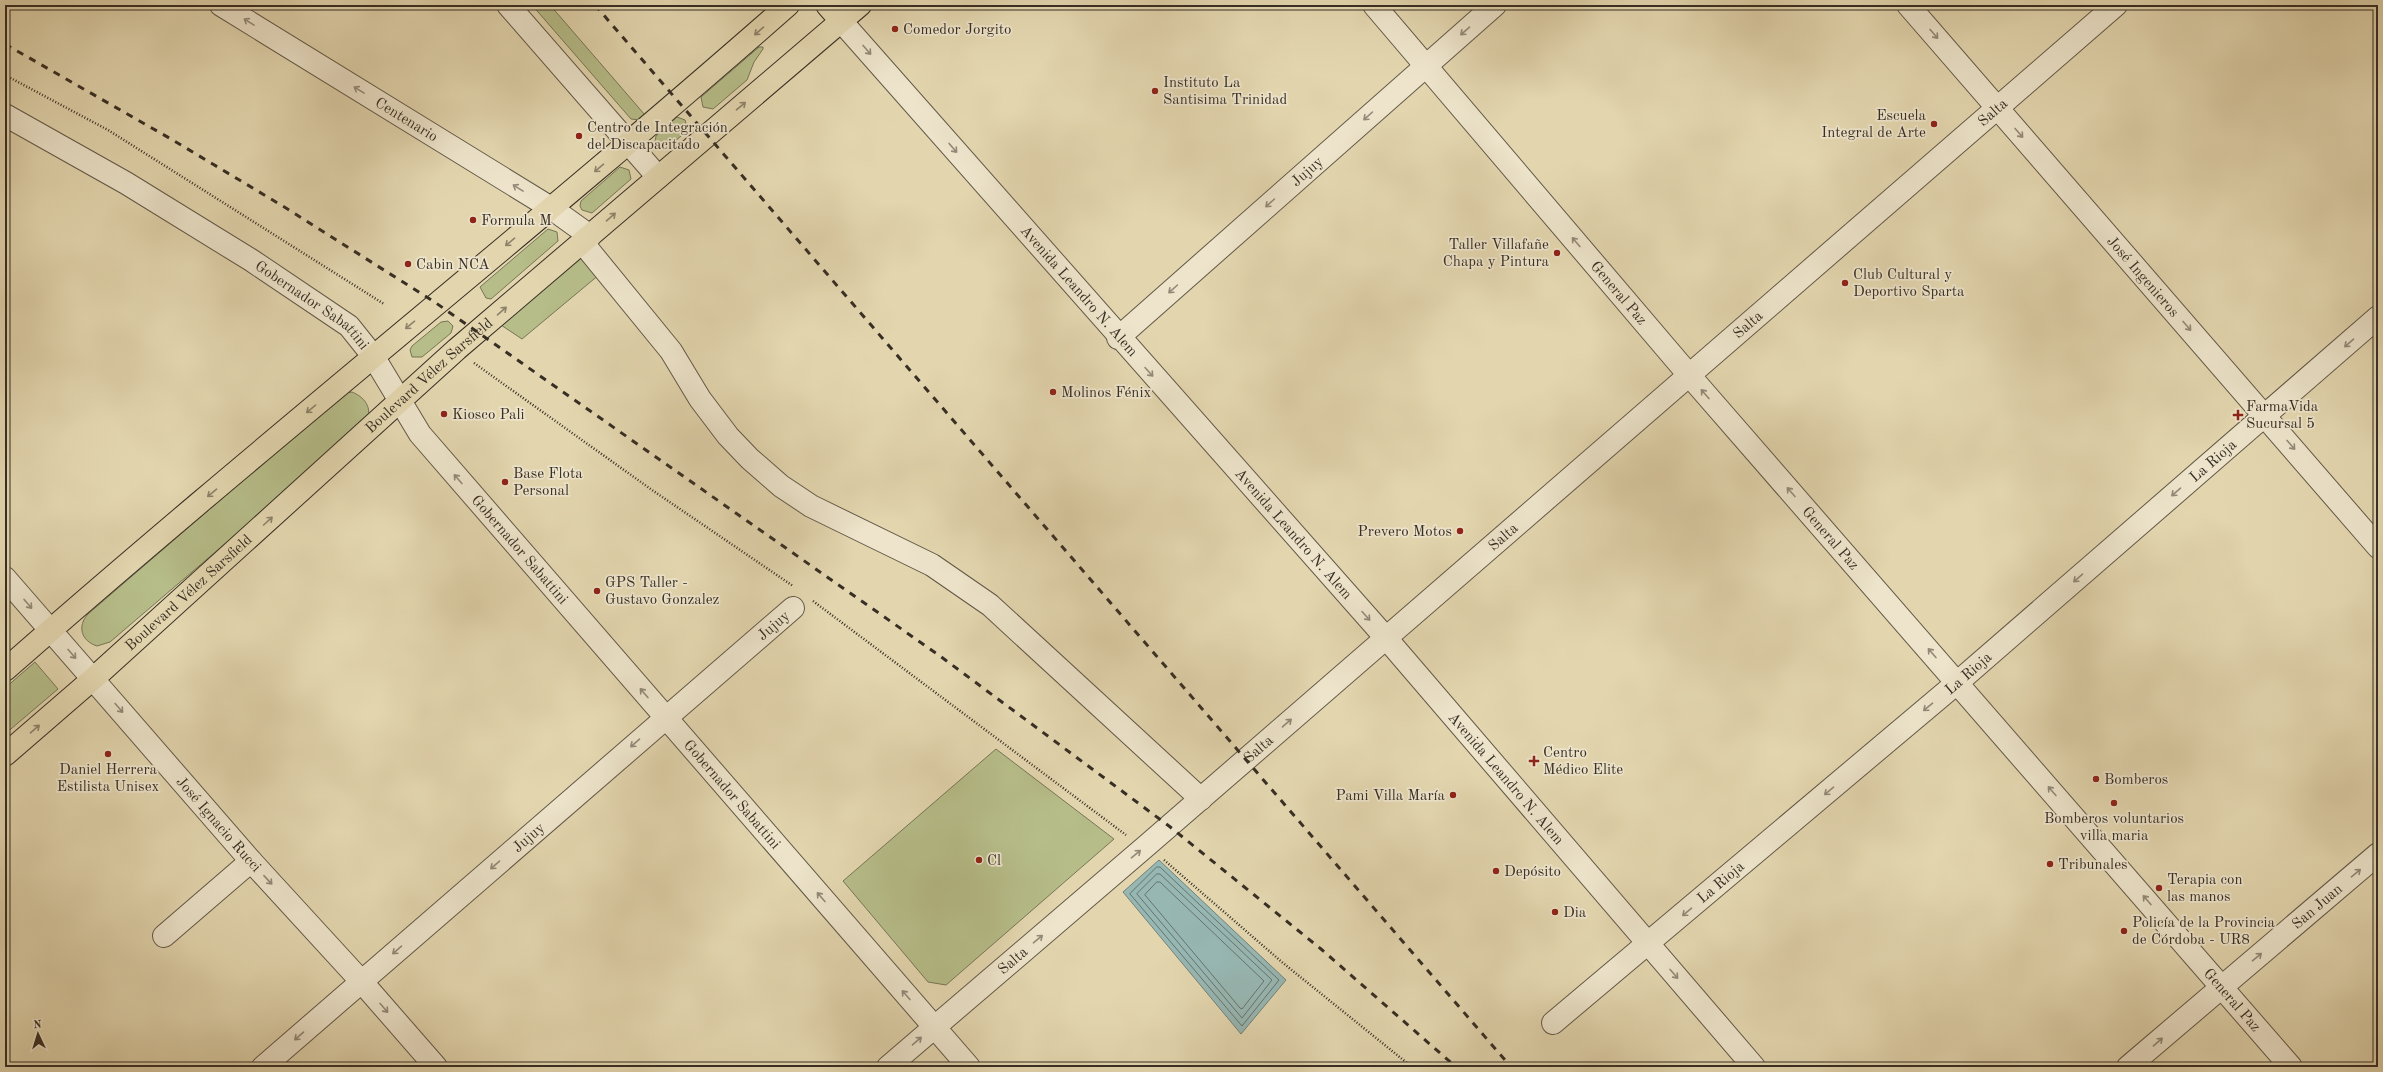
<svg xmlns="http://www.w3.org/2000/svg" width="2383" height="1072" font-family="'Old Standard TT',serif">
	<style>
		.green { fill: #b6bd89; stroke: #767656 }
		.water { fill: #97b7b3; stroke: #71807a }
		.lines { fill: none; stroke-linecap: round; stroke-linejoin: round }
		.shore { stroke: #67726c; stroke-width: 1 }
		.minor-casing { stroke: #625847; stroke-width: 24 }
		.major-casing { stroke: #372e24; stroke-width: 24 }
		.highway-casing { stroke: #372e24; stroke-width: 24 }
		.path { stroke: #372e24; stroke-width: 2.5; stroke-dasharray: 1 2; stroke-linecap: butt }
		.minor { stroke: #ede4cb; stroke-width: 22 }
		.major { stroke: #e3d6af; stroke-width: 22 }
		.highway { stroke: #e3d6af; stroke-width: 22 }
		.rail { stroke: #372e24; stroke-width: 3; stroke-dasharray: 7 7; stroke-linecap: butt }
		.oneway { stroke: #928978 }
		.oneway2 { stroke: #8d826a }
		.poi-dot { fill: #8f2418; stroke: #ede4cb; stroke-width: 1.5 }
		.labels { text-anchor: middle; stroke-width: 3.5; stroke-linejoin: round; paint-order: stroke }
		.poi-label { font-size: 15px; fill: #372e24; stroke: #ede4cb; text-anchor: start }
		.street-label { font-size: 15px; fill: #372e24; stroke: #ede4cb }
	</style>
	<rect width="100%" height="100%" fill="#e3d6af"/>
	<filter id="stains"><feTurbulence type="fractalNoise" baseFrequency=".005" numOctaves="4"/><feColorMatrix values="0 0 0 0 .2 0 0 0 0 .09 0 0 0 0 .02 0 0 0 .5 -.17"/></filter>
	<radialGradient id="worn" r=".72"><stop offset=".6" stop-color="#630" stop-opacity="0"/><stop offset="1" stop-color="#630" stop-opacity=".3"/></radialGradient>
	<path class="green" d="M532 5H550L645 115 640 120 631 119Z
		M759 47H763V49L754 62 747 80 713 109 703 107 701 97Z
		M677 117 685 120 688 130 667 148 657 147 655 142 656 136Z
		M620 167 629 170 631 179 592 213 582 210 580 206 581 201Z
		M548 229 557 232 558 241 491 299 486 298 480 287Z
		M581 258 600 274 522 339 501 325Z
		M448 321 453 326 451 333 422 357H412L410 350 412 346 441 322Z
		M352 392C367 398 374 411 364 425L110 642 97 646C81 641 77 626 88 614L340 397 346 393Z
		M35 662 58 689 5 734V688Z
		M996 749 1114 839 946 985 928 982 843 881Z"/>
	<path class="water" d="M1159 860 1286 980 1241 1034 1123 892Z"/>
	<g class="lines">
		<path class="shore" d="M1157 867H1160L1279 980 1242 1026 1130 894Z
			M1157 874H1160L1272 980 1242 1018 1137 894Z
			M1157 882H1160L1264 981 1242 1009 1240 1008 1145 895Z"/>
		<g class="minor-casing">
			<g id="minor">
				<path id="s1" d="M221 5 551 208 590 236"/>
				<path d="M508 5 658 177"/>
				<path id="s2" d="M1374 5 1689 375 2291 1067"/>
				<path id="s3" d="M1908 5 2378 547"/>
				<path id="s4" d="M841 21 1386 638 1754 1067"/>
				<path id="s5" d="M5 115 126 183 251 260 349 326 373 356 420 434 969 1067"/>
				<path d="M582 242 671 351 700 399 728 436 750 459 781 486 811 506 932 565 990 605 1201 799"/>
				<path id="s6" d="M1118 338 1495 5"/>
				<path id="s7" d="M5 578 251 861 361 981 436 1067"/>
				<path d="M164 936 251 861"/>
				<path id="s8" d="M1553 1023 1958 682 2378 317"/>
				<path id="s9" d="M263 1067 793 608"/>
				<path id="s10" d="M888 1067 1145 847 2116 5"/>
				<path id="s11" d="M2128 1067 2378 854"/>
			</g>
		</g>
		<g class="major-casing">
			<path id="major" d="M827 5 841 21"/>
		</g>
		<g class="highway-casing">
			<g id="highway">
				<path d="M5 670C262 444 531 231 788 5"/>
				<path id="s12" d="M5 755 94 678 457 349 860 5"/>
			</g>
		</g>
		<path class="path" d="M5 75 108 130 384 304
			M474 363 652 490 793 586
			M813 601 1126 835
			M1164 860 1283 963 1412 1067"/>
		<use href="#minor" class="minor"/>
		<use href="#major" class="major"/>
		<use href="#highway" class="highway"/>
		<path class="rail" d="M595 5 1511 1067
			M5 44 171 139 286 208 436 303 940 656 1169 826 1321 949 1456 1067"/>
	</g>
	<defs><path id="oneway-shaft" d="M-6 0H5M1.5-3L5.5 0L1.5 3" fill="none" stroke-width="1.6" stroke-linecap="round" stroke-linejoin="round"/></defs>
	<g class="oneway">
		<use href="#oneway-shaft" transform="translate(249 22) rotate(-148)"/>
		<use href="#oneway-shaft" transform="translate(1465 31) rotate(139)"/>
		<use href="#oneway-shaft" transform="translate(1934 34) rotate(49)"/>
		<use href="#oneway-shaft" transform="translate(867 50) rotate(49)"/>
		<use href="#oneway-shaft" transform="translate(359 90) rotate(-148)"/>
		<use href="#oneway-shaft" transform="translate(1368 116) rotate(138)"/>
		<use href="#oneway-shaft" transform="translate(2019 133) rotate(49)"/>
		<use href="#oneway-shaft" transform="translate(953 148) rotate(49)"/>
		<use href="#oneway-shaft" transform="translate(518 188) rotate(-148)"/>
		<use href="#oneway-shaft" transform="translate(1270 203) rotate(138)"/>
		<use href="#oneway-shaft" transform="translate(1576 242) rotate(-130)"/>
		<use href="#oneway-shaft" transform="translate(1173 289) rotate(138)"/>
		<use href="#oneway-shaft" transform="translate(2187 326) rotate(49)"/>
		<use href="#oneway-shaft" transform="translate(2349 343) rotate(139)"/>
		<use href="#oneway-shaft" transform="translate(1149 372) rotate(48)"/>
		<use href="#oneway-shaft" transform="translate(1705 394) rotate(-131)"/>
		<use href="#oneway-shaft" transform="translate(2291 445) rotate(49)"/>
		<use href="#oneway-shaft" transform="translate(458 479) rotate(-131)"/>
		<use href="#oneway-shaft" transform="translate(1791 492) rotate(-131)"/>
		<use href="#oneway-shaft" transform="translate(2176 492) rotate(139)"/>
		<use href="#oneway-shaft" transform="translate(2078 578) rotate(139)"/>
		<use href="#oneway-shaft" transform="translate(28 604) rotate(49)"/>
		<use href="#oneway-shaft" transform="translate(1366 616) rotate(48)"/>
		<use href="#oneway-shaft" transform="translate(1932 653) rotate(-131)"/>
		<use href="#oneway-shaft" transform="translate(72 654) rotate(49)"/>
		<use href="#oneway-shaft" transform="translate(644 693) rotate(-131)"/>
		<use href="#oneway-shaft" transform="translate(1928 707) rotate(140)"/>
		<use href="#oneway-shaft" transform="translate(119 708) rotate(49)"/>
		<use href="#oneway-shaft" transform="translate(1287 723) rotate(-41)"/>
		<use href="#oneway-shaft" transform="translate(635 743) rotate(139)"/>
		<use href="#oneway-shaft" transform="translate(1829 791) rotate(140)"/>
		<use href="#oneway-shaft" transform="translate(2052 791) rotate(-131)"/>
		<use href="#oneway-shaft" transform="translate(1136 854) rotate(-40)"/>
		<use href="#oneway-shaft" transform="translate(495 865) rotate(139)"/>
		<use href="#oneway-shaft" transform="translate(2356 873) rotate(-40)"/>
		<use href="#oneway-shaft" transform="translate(268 880) rotate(47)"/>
		<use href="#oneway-shaft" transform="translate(821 897) rotate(-131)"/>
		<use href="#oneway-shaft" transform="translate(2147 900) rotate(-131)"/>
		<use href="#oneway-shaft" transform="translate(1687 912) rotate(140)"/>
		<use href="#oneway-shaft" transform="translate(1038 939) rotate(-40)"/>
		<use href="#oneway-shaft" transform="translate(397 950) rotate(139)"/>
		<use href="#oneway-shaft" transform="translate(2257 957) rotate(-40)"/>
		<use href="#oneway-shaft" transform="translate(1674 974) rotate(49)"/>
		<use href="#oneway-shaft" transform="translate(906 995) rotate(-131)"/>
		<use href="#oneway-shaft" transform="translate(384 1008) rotate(49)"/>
		<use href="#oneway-shaft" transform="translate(299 1036) rotate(139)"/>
		<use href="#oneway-shaft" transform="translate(917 1041) rotate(-41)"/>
		<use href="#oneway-shaft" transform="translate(2158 1042) rotate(-41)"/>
	</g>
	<g class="oneway2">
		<use href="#oneway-shaft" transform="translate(759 31) rotate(139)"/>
		<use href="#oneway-shaft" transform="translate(741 106) rotate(-40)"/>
		<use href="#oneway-shaft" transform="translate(599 168) rotate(140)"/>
		<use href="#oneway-shaft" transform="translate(611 217) rotate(-41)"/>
		<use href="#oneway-shaft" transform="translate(510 242) rotate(140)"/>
		<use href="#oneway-shaft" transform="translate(502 311) rotate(-41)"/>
		<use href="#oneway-shaft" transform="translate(410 325) rotate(140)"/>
		<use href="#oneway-shaft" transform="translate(311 409) rotate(140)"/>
		<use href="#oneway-shaft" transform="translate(212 493) rotate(140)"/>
		<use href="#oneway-shaft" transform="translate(268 521) rotate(-42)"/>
		<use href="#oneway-shaft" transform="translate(35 729) rotate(-41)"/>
	</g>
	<g class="poi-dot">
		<circle cx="895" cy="29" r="4"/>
		<circle cx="1155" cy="91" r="4"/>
		<circle cx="1934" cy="124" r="4"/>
		<circle cx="579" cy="136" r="4"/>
		<circle cx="473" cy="220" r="4"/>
		<circle cx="1557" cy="253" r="4"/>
		<circle cx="408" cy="264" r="4"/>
		<circle cx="1845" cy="283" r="4"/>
		<circle cx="1053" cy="392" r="4"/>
		<circle cx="444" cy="414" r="4"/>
		<path d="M2236 409h4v4h4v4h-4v4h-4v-4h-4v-4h4z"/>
		<circle cx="505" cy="482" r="4"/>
		<circle cx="1460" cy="531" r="4"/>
		<circle cx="597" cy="591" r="4"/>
		<circle cx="108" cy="754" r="4"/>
		<path d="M1532 755h4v4h4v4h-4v4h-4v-4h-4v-4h4z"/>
		<circle cx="2096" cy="779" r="4"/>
		<circle cx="1453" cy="795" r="4"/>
		<circle cx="2114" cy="803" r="4"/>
		<circle cx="979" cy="860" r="4"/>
		<circle cx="2050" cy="864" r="4"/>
		<circle cx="1496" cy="871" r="4"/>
		<circle cx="2159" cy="888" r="4"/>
		<circle cx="1555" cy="912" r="4"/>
		<circle cx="2124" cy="931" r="4"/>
	</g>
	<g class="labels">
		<g class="poi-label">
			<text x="903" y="34">Comedor Jorgito</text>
			<text x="1163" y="87">Instituto La<tspan x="1163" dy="17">Santisima Trinidad</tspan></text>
			<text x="1926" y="120" text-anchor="end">Escuela<tspan x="1926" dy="17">Integral de Arte</tspan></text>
			<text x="587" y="132">Centro de Integración<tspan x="587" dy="17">del Discapacitado</tspan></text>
			<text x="481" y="225">Formula M</text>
			<text x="1549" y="249" text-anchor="end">Taller Villafañe<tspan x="1549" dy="17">Chapa y Pintura</tspan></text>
			<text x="416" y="269">Cabin NCA</text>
			<text x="1853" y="279">Club Cultural y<tspan x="1853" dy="17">Deportivo Sparta</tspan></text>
			<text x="1061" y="397">Molinos Fénix</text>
			<text x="2246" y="411">FarmaVida<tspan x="2246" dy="17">Sucursal 5</tspan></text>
			<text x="452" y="419">Kiosco Pali</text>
			<text x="513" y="478">Base Flota<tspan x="513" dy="17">Personal</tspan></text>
			<text x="1452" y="536" text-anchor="end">Prevero Motos</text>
			<text x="605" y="587">GPS Taller -<tspan x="605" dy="17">Gustavo Gonzalez</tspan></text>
			<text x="1543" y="757">Centro<tspan x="1543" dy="17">Médico Elite</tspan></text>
			<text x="108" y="774" text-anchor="middle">Daniel Herrera<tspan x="108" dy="17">Estilista Unisex</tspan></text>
			<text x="2104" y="784">Bomberos</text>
			<text x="1445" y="800" text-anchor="end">Pami Villa María</text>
			<text x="2114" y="823" text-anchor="middle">Bomberos voluntarios<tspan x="2114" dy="17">villa maria</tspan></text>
			<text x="987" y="865">Cl</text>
			<text x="2058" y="869">Tribunales</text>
			<text x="1504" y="876">Depósito</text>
			<text x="2167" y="884">Terapia con<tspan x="2167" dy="17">las manos</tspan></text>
			<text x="1563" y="917">Dia</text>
			<text x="2132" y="927">Policía de la Provincia<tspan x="2132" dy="17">de Córdoba - UR8</tspan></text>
		</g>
		<g class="street-label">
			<text dy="5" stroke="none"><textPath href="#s10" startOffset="1460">Salta</textPath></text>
			<text dy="5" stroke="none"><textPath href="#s1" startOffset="218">Centenario</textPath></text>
			<text dy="5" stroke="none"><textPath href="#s6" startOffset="252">Jujuy</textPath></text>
			<text dy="5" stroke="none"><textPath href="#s3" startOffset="359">José Ingenieros</textPath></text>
			<text dy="5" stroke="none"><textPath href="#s4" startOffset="360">Avenida Leandro N. Alem</textPath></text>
			<text dy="5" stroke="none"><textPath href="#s2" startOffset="378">General Paz</textPath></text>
			<text dy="5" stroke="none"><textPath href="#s5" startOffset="362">Gobernador Sabattini</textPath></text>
			<text dy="5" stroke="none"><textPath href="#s10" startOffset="1136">Salta</textPath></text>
			<text dy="5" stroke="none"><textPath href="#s12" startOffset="569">Boulevard Vélez Sarsfield</textPath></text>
			<text dy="5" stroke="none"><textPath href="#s8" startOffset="867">La Rioja</textPath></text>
			<text dy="5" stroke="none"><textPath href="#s4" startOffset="684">Avenida Leandro N. Alem</textPath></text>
			<text dy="5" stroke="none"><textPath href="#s10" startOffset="812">Salta</textPath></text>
			<text dy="5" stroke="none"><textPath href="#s2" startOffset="702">General Paz</textPath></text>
			<text dy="5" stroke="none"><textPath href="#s5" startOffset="686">Gobernador Sabattini</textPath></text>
			<text dy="5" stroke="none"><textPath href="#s12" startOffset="245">Boulevard Vélez Sarsfield</textPath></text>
			<text dy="5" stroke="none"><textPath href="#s9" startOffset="675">Jujuy</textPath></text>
			<text dy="5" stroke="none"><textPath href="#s8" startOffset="543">La Rioja</textPath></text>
			<text dy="5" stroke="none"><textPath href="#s10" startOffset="488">Salta</textPath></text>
			<text dy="5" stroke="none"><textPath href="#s4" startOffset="1008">Avenida Leandro N. Alem</textPath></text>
			<text dy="5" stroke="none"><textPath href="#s5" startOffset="1010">Gobernador Sabattini</textPath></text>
			<text dy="5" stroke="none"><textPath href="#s7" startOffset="326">José Ignacio Rucci</textPath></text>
			<text dy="5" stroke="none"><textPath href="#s9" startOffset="351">Jujuy</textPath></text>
			<text dy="5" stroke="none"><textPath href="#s8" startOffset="219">La Rioja</textPath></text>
			<text dy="5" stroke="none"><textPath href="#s11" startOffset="248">San Juan</textPath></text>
			<text dy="5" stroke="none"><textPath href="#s10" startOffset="164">Salta</textPath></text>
			<text dy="5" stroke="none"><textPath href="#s2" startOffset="1314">General Paz</textPath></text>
		</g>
	</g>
	<rect width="2383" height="1072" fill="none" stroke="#e3d6af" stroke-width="20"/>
	<rect x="6" y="6" width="2371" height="1060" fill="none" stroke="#372e24" stroke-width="2"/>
	<rect x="10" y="10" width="2363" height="1052" fill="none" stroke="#372e24"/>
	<g transform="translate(38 1034) rotate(356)" stroke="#ede4cb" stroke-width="3" paint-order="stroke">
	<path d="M0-3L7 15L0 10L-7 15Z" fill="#372e24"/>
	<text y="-6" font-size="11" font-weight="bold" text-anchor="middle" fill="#372e24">N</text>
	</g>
	<rect width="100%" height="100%" filter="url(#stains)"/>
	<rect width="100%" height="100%" fill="url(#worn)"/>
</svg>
